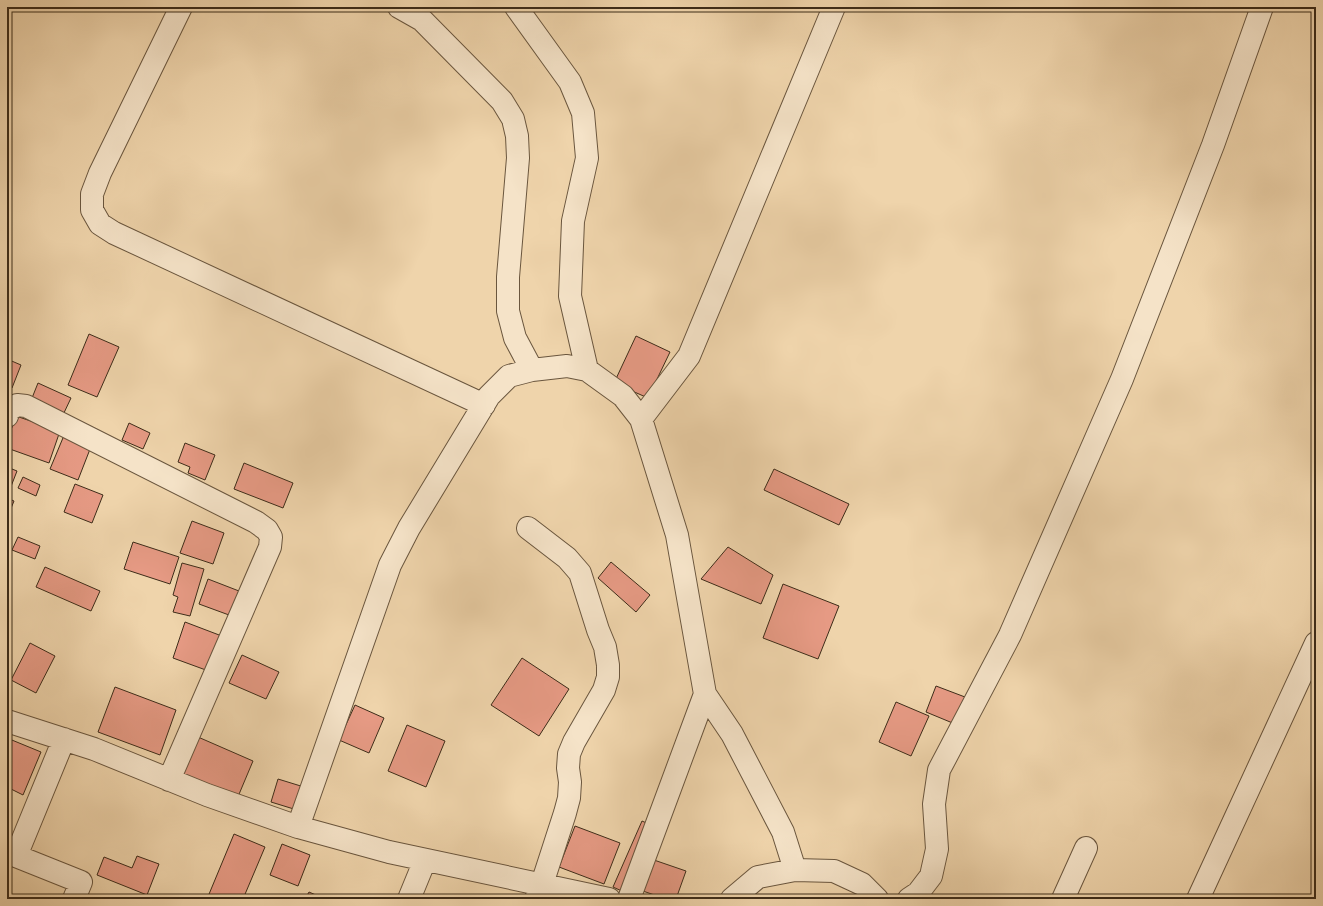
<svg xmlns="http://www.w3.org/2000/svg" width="1323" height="906" font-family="Vollkorn,serif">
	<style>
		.building { fill: #e69a84; stroke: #3d2c19 }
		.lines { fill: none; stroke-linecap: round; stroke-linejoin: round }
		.minor-casing { stroke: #6a563e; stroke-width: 24 }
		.minor { stroke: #f5e3c8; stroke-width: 22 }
	</style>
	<rect width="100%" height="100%" fill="#efd4ab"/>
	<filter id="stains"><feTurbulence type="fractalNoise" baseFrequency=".005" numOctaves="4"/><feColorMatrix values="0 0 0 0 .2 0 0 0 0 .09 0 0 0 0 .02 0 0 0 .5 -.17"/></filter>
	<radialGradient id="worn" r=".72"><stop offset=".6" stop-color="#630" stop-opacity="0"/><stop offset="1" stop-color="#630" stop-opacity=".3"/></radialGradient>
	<path class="building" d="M89 334 119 347 97 397 68 385Z
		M636 336 670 352 648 398 614 383Z
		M7 359 21 365 12 388 7 386Z
		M38 383 71 398 62 417 30 403Z
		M16 416 60 431 49 463 7 448V441Z
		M129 423 150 433 143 449 122 440Z
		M65 433 92 444 78 480 50 469Z
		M185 443 215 455 205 480 188 473 190 467 178 462Z
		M244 463 293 483 283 508 234 489Z
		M7 467 17 471 10 489 7 488Z
		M774 469 849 504 839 525 764 490Z
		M23 477 40 485 36 496 18 488Z
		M75 484 103 495 92 523 64 512Z
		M7 498 14 501 7 518Z
		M192 521 224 533 213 564 180 553Z
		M18 537 40 546 35 559 12 550Z
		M133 542 179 557 170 584 124 569Z
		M728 547 773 575 761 604 701 579Z
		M611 562 650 595 636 612 598 578Z
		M182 563 204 569 190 616 173 612 178 597 173 595Z
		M45 567 100 591 91 611 36 587Z
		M208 579 239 591 229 615 199 604Z
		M783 584 839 606 818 659 763 638Z
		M185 622 227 638 214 673 173 658Z
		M30 643 55 656 36 693 11 680Z
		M242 655 279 672 266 699 229 683Z
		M522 658 569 689 539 736 491 705Z
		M936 686 965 697 955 724 926 712Z
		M115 687 176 710 160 755 98 732Z
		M896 702 929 716 911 756 879 742Z
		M355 705 384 718 369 753 339 740Z
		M407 725 445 741 426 787 388 771Z
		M198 737 253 761 237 799 181 776Z
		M7 738 41 752 23 795 11 789 7 798Z
		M278 779 304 787 297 810 271 802Z
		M642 821 653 826 624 892 613 887Z
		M575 826 620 843 604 884 559 867Z
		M234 834 265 847 243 899H207Z
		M282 844 310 855 298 886 270 875Z
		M137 856 159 864 147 895 97 875 104 857 132 868Z
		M651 859 686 871 676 899H666L640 890Z
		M309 892 325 899H305Z"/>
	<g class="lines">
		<g class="minor-casing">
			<path id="minor" d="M181 7 100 173 92 194V210L100 224 114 233 484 405
				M399 7 422 20 502 101 513 119 517 136 518 158 508 277V311L515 338 532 370
				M516 7 570 82 583 113 587 158 573 221 570 296 587 370
				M7 416 9 410 17 405 26 406 256 522 267 530 271 537 270 547 169 780
				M641 419 689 356 834 7
				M528 528 567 558 580 573 598 630 605 647 608 665V677L604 690 574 742 569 754 568 768 570 782 569 798 565 813 542 884 536 899
				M7 721 94 749 207 795 298 827 389 852 609 899
				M64 739 16 856 81 882 74 899
				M298 827 390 565 409 528 489 396 509 376 532 370 567 366 587 370 623 396 641 419 677 535 705 694 732 734 783 832 795 870
				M409 899 425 860
				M629 899 705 694
				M732 899 758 877 795 870 834 871 862 884 877 899
				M909 899 918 893 931 876 937 849 934 804 939 770 1010 635 1122 379 1213 145 1262 7
				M1063 899 1086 848
				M1198 899 1316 643"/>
		</g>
		<use href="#minor" class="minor"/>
	</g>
	<rect width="1323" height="906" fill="none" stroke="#efd4ab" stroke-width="24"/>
	<rect x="8" y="8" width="1307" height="890" fill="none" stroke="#3d2c19" stroke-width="2"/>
	<rect x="12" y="12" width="1299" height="882" fill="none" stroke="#3d2c19"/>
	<rect width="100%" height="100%" filter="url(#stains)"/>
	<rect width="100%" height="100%" fill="url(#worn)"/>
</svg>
